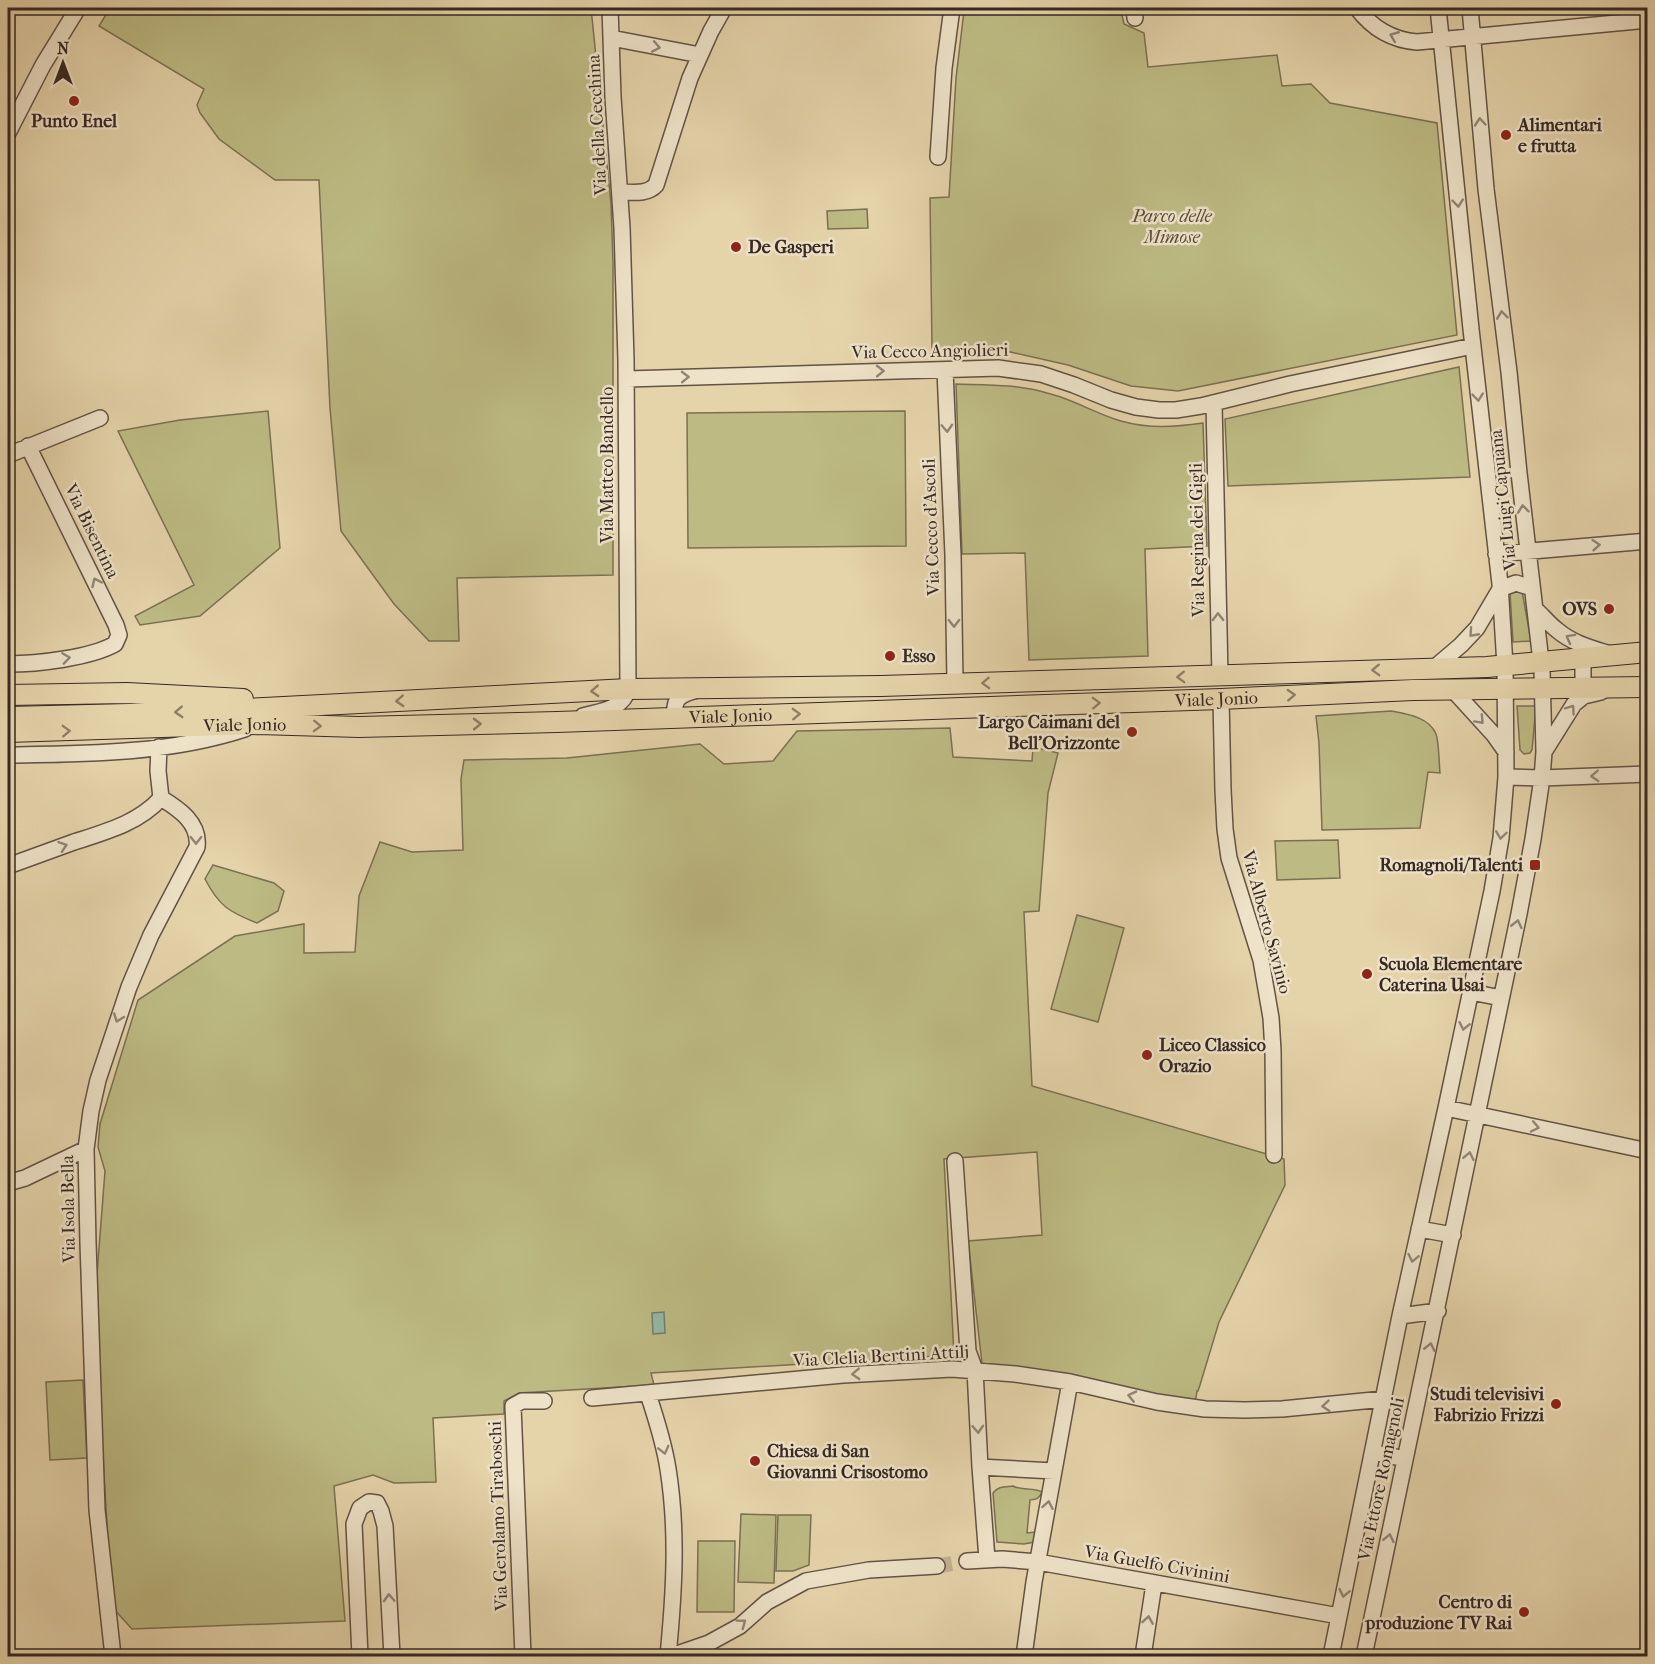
<svg xmlns="http://www.w3.org/2000/svg" width="1655" height="1664" font-family="'IM FELL French Canon',serif">
	<style>
		.green { fill: #bdba83; stroke: #7a7153; stroke-width: 1.5 }
		.water { fill: #96b9a5; stroke: #707f71; stroke-width: 1.5 }
		.lines { fill: none; stroke-linecap: round; stroke-linejoin: round }
		.minor-tunnel { stroke: #c2b18f; stroke-width: 15; stroke-dasharray: 15 8; stroke-linecap: butt }
		.minor-casing { stroke: #625345; stroke-width: 18 }
		.major-casing { stroke: #362823; stroke-width: 22 }
		.minor { stroke: #eee2c8; stroke-width: 15 }
		.major { stroke: #e5d3aa; stroke-width: 20 }
		.oneway { stroke: #928576 }
		.oneway2 { stroke: #8e7e66 }
		.poi-dot { fill: #8f2418; stroke: #eee2c8; stroke-width: 2 }
		.labels { text-anchor: middle; stroke-width: 5; stroke-linejoin: round; paint-order: stroke }
		.poi-label { font-size: 18px; font-weight: bold; fill: #362823; stroke: #eee2c8; text-anchor: start }
		.street-label { font-size: 18px; fill: #362823; stroke: #eee2c8 }
		.park-label { font-size: 18px; font-style: italic; fill: #584c3b; stroke: #eee2c8 }
	</style>
	<rect width="100%" height="100%" fill="#e5d3aa"/>
	<filter id="stains"><feTurbulence type="fractalNoise" baseFrequency=".00333" numOctaves="4"/><feColorMatrix values="0 0 0 0 .2 0 0 0 0 .09 0 0 0 0 .02 0 0 0 .5 -.17"/></filter>
	<radialGradient id="worn" r=".72"><stop offset=".6" stop-color="#630" stop-opacity="0"/><stop offset="1" stop-color="#630" stop-opacity=".3"/></radialGradient>
	<path class="green" d="M110 8H591L611 203 613 263V575L457 578 459 641H429L394 604 341 531 330 408 319 180H275L219 139 200 113 197 105 204 89 99 26Z
		M964 11 1122 15 1124 24 1144 33 1148 67 1277 55 1282 86 1311 84 1330 103 1437 123 1457 335 1178 391 1131 386 1068 365 1006 351 932 349 930 198 949 197 956 78Z
		M867 209 868 228 828 229 827 211Z
		M1459 367 1470 477 1228 486 1225 419Z
		M956 384C987 385 1017 384 1047 393 1073 399 1096 414 1121 421 1149 429 1175 427 1203 423L1207 546 1145 549 1148 656 1029 660 1025 553 962 554Z
		M268 411 280 548 200 616 140 625 135 616 194 585 118 431 180 420Z
		M905 411 906 546 688 548 687 413Z
		M1513 589 1522 591 1531 641 1513 642 1510 593Z
		M1517 706H1536L1532 750 1530 753 1524 754 1520 750Z
		M1391 711C1407 714 1429 717 1436 734 1439 742 1439 763 1440 773L1428 772 1420 828 1322 830 1319 743 1316 716Z
		M950 728 953 757 1032 761 1033 747 1058 753 1048 793 1039 911 1024 912 1032 1086 1284 1159 1285 1185 1219 1322 1200 1385 1198 1391H1197L1195 1404 1087 1379 982 1363 968 1241 1042 1235 1037 1152 944 1159 954 1355 651 1373 654 1385 519 1393 504 1401V1414L433 1418 436 1482 394 1483 373 1475 334 1486 345 1621 132 1629 112 1607 101 1425 97 1274 105 1171 98 1147 100 1124 138 1000 235 936 304 924V953L355 952 359 896 380 842 412 852 463 850 461 779 464 760 567 758 700 744 724 764 773 761 797 731Z
		M1338 840 1340 878 1277 880 1275 841Z
		M213 865 274 883 284 891 278 911 257 923C229 912 219 906 205 879Z
		M1077 915 1124 928 1098 1022 1051 1009Z
		M83 1380 87 1458 50 1460 46 1382Z
		M1013 1486C1021 1491 1033 1487 1042 1492 1039 1499 1037 1499 1030 1500L1027 1533 1035 1532 1034 1542 1024 1544 997 1542 993 1493C998 1486 1005 1487 1013 1486Z
		M741 1514 776 1515 774 1583 738 1582Z
		M778 1515H811L809 1565 793 1571H776Z
		M698 1541H735L734 1612H697Z"/>
	<path class="water" d="M664 1312 665 1333 653 1334 652 1313Z"/>
	<g class="lines">
		<path class="minor-tunnel" d="M937 1566 967 1561"/>
		<g class="minor-casing">
			<path id="minor" d="M1134 8 1135 18
				M1357 8C1372 28 1392 40 1417 42L1648 20
				M611 38 700 55
				M8 133 43 65 78 8
				M938 157 944 68 952 8
				M620 192C632 192 647 195 656 185L690 78 711 31 724 8
				M945 370 953 555 955 683
				M627 379 998 368 1041 374 1074 385 1111 400 1136 407 1159 410H1176L1201 406 1290 384 1473 346
				M1214 403 1220 676
				M8 455 100 418
				M1496 554 1648 541
				M1500 589 1516 583 1532 588
				M1535 609C1543 616 1549 624 1557 630 1572 643 1591 648 1610 654
				M1583 658V688
				M8 664C37 664 90 658 115 644L119 635 116 625 28 446
				M1434 668 1461 645 1477 628 1500 589
				M1453 690 1494 735 1506 752
				M1221 699 1223 790 1225 829 1229 858 1261 960 1271 1018 1273 1051 1274 1155
				M583 716C600 711 623 710 628 689L626 360 622 228 613 97 610 8
				M675 718C673 698 679 695 697 690
				M1544 752 1574 704 1584 696 1601 692
				M8 755C86 754 169 754 245 729
				M1506 777 1542 778 1648 774
				M8 866C30 858 52 850 74 842 105 832 139 823 161 798L158 771 159 747
				M1471 992 1501 998
				M1446 1108 1648 1151
				M955 1161 968 1351 975 1370 980 1467 987 1559
				M8 1183 25 1178 86 1149
				M1419 1229 1453 1235
				M1400 1316 1438 1311
				M648 1394C656 1418 664 1443 668 1469 678 1532 674 1594 668 1656
				M592 1398 843 1375 952 1369 1015 1374 1070 1382 1157 1402 1205 1409 1245 1410 1282 1409 1384 1399
				M1373 1452 1405 1459
				M980 1467 1054 1471
				M967 1561 1002 1559 1038 1562 1339 1616
				M113 1656 97 1510 88 1243 86 1149 91 1111 98 1080 129 987 151 935 197 847C200 823 179 809 161 798
				M360 1656 354 1524 360 1508 369 1502 377 1503 381 1511 385 1526 392 1656
				M523 1656 513 1406 522 1401H544
				M671 1656 709 1643 740 1626 767 1602 806 1581 869 1570 937 1566
				M1024 1656 1034 1582 1070 1382
				M1143 1656 1154 1584
				M1331 1656 1400 1316 1446 1108 1492 891 1501 838 1506 777 1505 666 1500 584 1471 329 1438 8
				M1364 1656 1519 914 1533 839 1542 778 1544 752 1542 670 1519 473 1509 372 1486 189 1470 8"/>
		</g>
		<g class="major-casing">
			<g id="major">
				<path d="M8 695 127 693 243 699"/>
				<path d="M8 717 170 713 628 689 881 686 1487 667 1648 652"/>
				<path id="s1" d="M8 732 259 724 359 727 557 722 1221 699 1413 690 1648 687"/>
			</g>
		</g>
		<use href="#minor" class="minor"/>
		<use href="#major" class="major"/>
	</g>
	<defs><path id="oneway-chevron" d="M-2-3.5L2.5 0L-2 3.5" fill="none" stroke-width="1.6" stroke-linecap="round" stroke-linejoin="round" transform="scale(1.5)"/></defs>
	<g class="oneway">
		<use href="#oneway-chevron" transform="translate(1394 36) rotate(-158)"/>
		<use href="#oneway-chevron" transform="translate(656 47) rotate(11)"/>
		<use href="#oneway-chevron" transform="translate(1480 122) rotate(-95)"/>
		<use href="#oneway-chevron" transform="translate(1458 203) rotate(84)"/>
		<use href="#oneway-chevron" transform="translate(1502 315) rotate(-97)"/>
		<use href="#oneway-chevron" transform="translate(880 371) rotate(-1)"/>
		<use href="#oneway-chevron" transform="translate(685 377) rotate(-1)"/>
		<use href="#oneway-chevron" transform="translate(1478 397) rotate(84)"/>
		<use href="#oneway-chevron" transform="translate(947 428) rotate(87)"/>
		<use href="#oneway-chevron" transform="translate(1523 509) rotate(-97)"/>
		<use href="#oneway-chevron" transform="translate(1596 545) rotate(-5)"/>
		<use href="#oneway-chevron" transform="translate(96 582) rotate(-115)"/>
		<use href="#oneway-chevron" transform="translate(1218 617) rotate(-91)"/>
		<use href="#oneway-chevron" transform="translate(954 623) rotate(89)"/>
		<use href="#oneway-chevron" transform="translate(1473 633) rotate(132)"/>
		<use href="#oneway-chevron" transform="translate(1570 638) rotate(-151)"/>
		<use href="#oneway-chevron" transform="translate(66 658) rotate(-8)"/>
		<use href="#oneway-chevron" transform="translate(1571 709) rotate(-55)"/>
		<use href="#oneway-chevron" transform="translate(1480 720) rotate(47)"/>
		<use href="#oneway-chevron" transform="translate(1595 776) rotate(177)"/>
		<use href="#oneway-chevron" transform="translate(1501 835) rotate(98)"/>
		<use href="#oneway-chevron" transform="translate(196 840) rotate(90)"/>
		<use href="#oneway-chevron" transform="translate(63 846) rotate(-19)"/>
		<use href="#oneway-chevron" transform="translate(1517 924) rotate(-77)"/>
		<use href="#oneway-chevron" transform="translate(118 1018) rotate(110)"/>
		<use href="#oneway-chevron" transform="translate(1464 1026) rotate(102)"/>
		<use href="#oneway-chevron" transform="translate(1535 1127) rotate(12)"/>
		<use href="#oneway-chevron" transform="translate(1469 1156) rotate(-78)"/>
		<use href="#oneway-chevron" transform="translate(1413 1258) rotate(102)"/>
		<use href="#oneway-chevron" transform="translate(1430 1347) rotate(-77)"/>
		<use href="#oneway-chevron" transform="translate(856 1374) rotate(177)"/>
		<use href="#oneway-chevron" transform="translate(1132 1396) rotate(-167)"/>
		<use href="#oneway-chevron" transform="translate(1326 1406) rotate(175)"/>
		<use href="#oneway-chevron" transform="translate(978 1429) rotate(87)"/>
		<use href="#oneway-chevron" transform="translate(664 1450) rotate(76)"/>
		<use href="#oneway-chevron" transform="translate(1048 1505) rotate(-80)"/>
		<use href="#oneway-chevron" transform="translate(1389 1538) rotate(-78)"/>
		<use href="#oneway-chevron" transform="translate(1344 1593) rotate(102)"/>
		<use href="#oneway-chevron" transform="translate(389 1598) rotate(-93)"/>
		<use href="#oneway-chevron" transform="translate(1148 1620) rotate(-81)"/>
		<use href="#oneway-chevron" transform="translate(742 1623) rotate(-37)"/>
	</g>
	<g class="oneway2">
		<use href="#oneway-chevron" transform="translate(1376 670) rotate(178)"/>
		<use href="#oneway-chevron" transform="translate(1181 677) rotate(178)"/>
		<use href="#oneway-chevron" transform="translate(986 683) rotate(178)"/>
		<use href="#oneway-chevron" transform="translate(595 691) rotate(177)"/>
		<use href="#oneway-chevron" transform="translate(1291 695) rotate(-3)"/>
		<use href="#oneway-chevron" transform="translate(400 701) rotate(177)"/>
		<use href="#oneway-chevron" transform="translate(1096 703) rotate(-2)"/>
		<use href="#oneway-chevron" transform="translate(179 712) rotate(177)"/>
		<use href="#oneway-chevron" transform="translate(796 714) rotate(-2)"/>
		<use href="#oneway-chevron" transform="translate(477 724) rotate(-1)"/>
		<use href="#oneway-chevron" transform="translate(317 726) rotate(2)"/>
		<use href="#oneway-chevron" transform="translate(66 731) rotate(-2)"/>
	</g>
	<g class="poi-dot">
		<circle cx="74" cy="101" r="6"/>
		<circle cx="1506" cy="135" r="6"/>
		<circle cx="736" cy="247" r="6"/>
		<circle cx="1609" cy="609" r="6"/>
		<circle cx="890" cy="656" r="6"/>
		<circle cx="1132" cy="732" r="6"/>
		<rect x="1529" y="859" width="12" height="12" rx="3"/>
		<circle cx="1367" cy="974" r="6"/>
		<circle cx="1147" cy="1055" r="6"/>
		<circle cx="1556" cy="1404" r="6"/>
		<circle cx="755" cy="1461" r="6"/>
		<circle cx="1524" cy="1612" r="6"/>
	</g>
	<g class="labels">
		<g class="poi-label">
			<text x="74" y="127" text-anchor="middle">Punto Enel</text>
			<text x="1518" y="131">Alimentari<tspan x="1518" dy="21">e frutta</tspan></text>
			<text x="748" y="253">De Gasperi</text>
			<text x="1597" y="615" text-anchor="end">OVS</text>
			<text x="902" y="662">Esso</text>
			<text x="1120" y="728" text-anchor="end">Largo Caimani del<tspan x="1120" dy="21">Bell'Orizzonte</tspan></text>
			<text x="1523" y="871" text-anchor="end">Romagnoli/Talenti</text>
			<text x="1379" y="970">Scuola Elementare<tspan x="1379" dy="21">Caterina Usai</tspan></text>
			<text x="1159" y="1051">Liceo Classico<tspan x="1159" dy="21">Orazio</tspan></text>
			<text x="1544" y="1400" text-anchor="end">Studi televisivi<tspan x="1544" dy="21">Fabrizio Frizzi</tspan></text>
			<text x="767" y="1457">Chiesa di San<tspan x="767" dy="21">Giovanni Crisostomo</tspan></text>
			<text x="1512" y="1608" text-anchor="end">Centro di<tspan x="1512" dy="21">produzione TV Rai</tspan></text>
		</g>
		<g class="street-label">
			<text transform="translate(597 125) rotate(-93)" y="6">Via della Cecchina</text>
			<text transform="translate(930 351) rotate(-1)" y="6">Via Cecco Angiolieri</text>
			<text transform="translate(607 465) rotate(-90)" y="6">Via Matteo Bandello</text>
			<text transform="translate(1503 500) rotate(-96)" y="6">Via Luigi Capuana</text>
			<text transform="translate(931 527) rotate(-92)" y="6">Via Cecco d'Ascoli</text>
			<text transform="translate(92 531) rotate(64)" y="6">Via Bisentina</text>
			<text transform="translate(1197 540) rotate(-91)" y="6">Via Regina dei Gigli</text>
			<text dy="6" stroke="none"><textPath href="#s1" startOffset="1209">Viale Jonio</textPath></text>
			<text dy="6" stroke="none"><textPath href="#s1" startOffset="723">Viale Jonio</textPath></text>
			<text dy="6" stroke="none"><textPath href="#s1" startOffset="237">Viale Jonio</textPath></text>
			<text transform="translate(1267 922) rotate(75)" y="6">Via Alberto Savinio</text>
			<text transform="translate(68 1209) rotate(-91)" y="6">Via Isola Bella</text>
			<text transform="translate(881 1356) rotate(-3)" y="6">Via Clelia Bertini Attilj</text>
			<text transform="translate(1381 1479) rotate(-78)" y="6">Via Ettore Romagnoli</text>
			<text transform="translate(498 1516) rotate(-92)" y="6">Via Gerolamo Tiraboschi</text>
			<text transform="translate(1157 1564) rotate(10)" y="6">Via Guelfo Civinini</text>
		</g>
		<g class="park-label">
			<text x="1172" y="222">Parco delle<tspan x="1172" dy="21">Mimose</tspan></text>
		</g>
	</g>
	<rect width="1655" height="1664" fill="none" stroke="#e5d3aa" stroke-width="30"/>
	<rect x="9" y="9" width="1637" height="1646" fill="none" stroke="#362823" stroke-width="3"/>
	<rect x="15" y="15" width="1625" height="1634" fill="none" stroke="#362823" stroke-width="1.5"/>
	<g transform="translate(63 63)" stroke="#eee2c8" stroke-width="4.5" paint-order="stroke">
	<path d="M0-4.5L10 22L0 15L-10 22Z" fill="#362823"/>
	<text y="-9" font-size="16" font-weight="bold" text-anchor="middle" fill="#362823">N</text>
	</g>
	<rect width="100%" height="100%" filter="url(#stains)"/>
	<rect width="100%" height="100%" fill="url(#worn)"/>
</svg>
